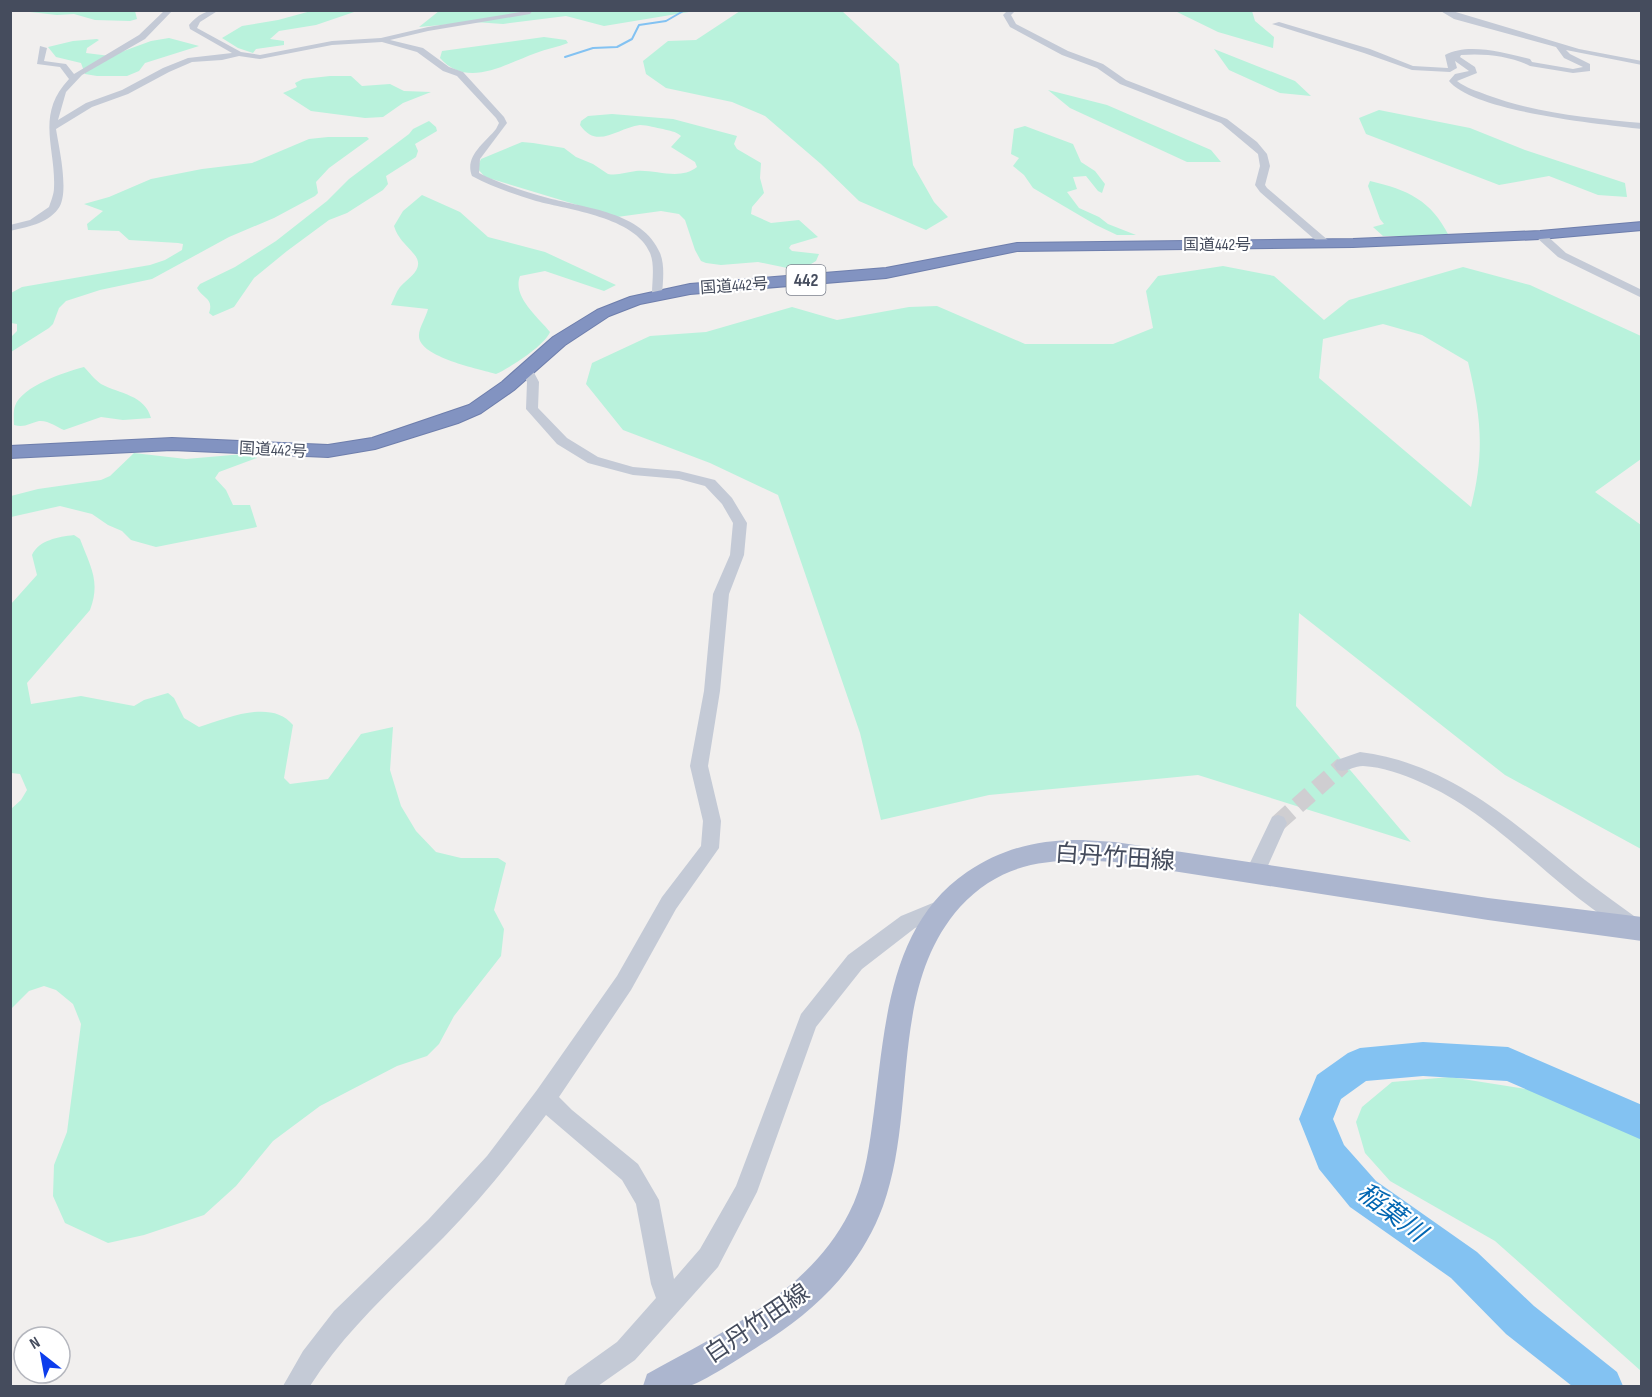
<svg xmlns="http://www.w3.org/2000/svg" width="1652" height="1397" font-family="'Sofia Sans Condensed','Noto Sans JP',sans-serif">
	<style>
		.green { fill: #b9f2dc; fill-rule: evenodd }
		.lines { fill: none; stroke-linecap: round; stroke-linejoin: round }
		.stream { stroke: #83c2f2; stroke-width: 2 }
		.river { fill: #83c2f2; fill-rule: evenodd }
		.minor-tunnel { stroke: #cfced1; stroke-width: 17; stroke-dasharray: 17 9; stroke-linecap: butt }
		.highway-casing { stroke: #6e7eac; stroke-width: 2 }
		.minor { fill: #c4cad6; fill-rule: evenodd }
		.major { fill: #acb6cf; fill-rule: evenodd }
		.highway { fill: #8293c1; fill-rule: evenodd }
		.labels { text-anchor: middle; stroke-width: 4.5; stroke-linejoin: round; paint-order: stroke }
		.far-street-label { font-size: 16px; fill: #454c5d; stroke: #fff }
		.shield { fill: #fff; stroke: #7d828e; stroke-width: 1.5 }
		.shield-label { font-size: 18px; font-weight: bold; fill: #454c5d }
		.near-street-label { font-size: 24px; fill: #454c5d; stroke: #fff }
		.near-water-label { font-size: 26px; font-style: italic; fill: #0367b2; stroke: #fff }
	</style>
	<rect width="100%" height="100%" fill="#f1efee"/>
	<path class="green" d="M33 11H135L137 19 130 21 95 20 74 14 57 15 30 12Z
		M311 11H357L316 25 279 31 270 39 284 41V45L256 49 253 53 238 48 222 38 242 26 278 20Z
		M439 11H695L604 26 566 16 503 24 475 22 419 27Z
		M740 11H842L899 64 913 165 934 202 948 217 926 230 859 201 821 164 765 116 732 102 666 88 646 74 643 61 668 41 696 40Z
		M1175 11H1252L1255 21 1274 37 1273 48 1218 32Z
		M544 37 566 40 568 43C558 47 546 49 536 53 505 64 467 89 440 58L442 51Z
		M169 38 199 46 145 63 139 71 127 76H97L85 74 81 63 56 57 48 47 73 41 97 39 99 40 87 48 86 53 110 56 151 41Z
		M1214 49 1295 81 1311 96 1280 93 1229 70Z
		M330 76H351L362 86 390 84 404 91 431 92 403 103 383 117 365 118 311 111 283 93 297 87 295 83 303 79Z
		M1048 90 1107 105 1211 150 1221 162H1187L1070 108Z
		M1379 110 1470 128 1525 150 1625 183 1627 197 1598 195 1549 176 1499 185 1366 134 1359 118Z
		M612 114 673 119 737 136 734 144 737 149 761 163 760 178 764 193 752 207 751 214 771 223 799 220 818 237 791 245 789 248 792 251 819 254 816 261 806 267 792 269 758 262 721 265 706 263 701 261 695 250 685 220 679 214 661 211 617 217 485 177 477 168 481 159 522 142 533 143 564 148 576 157 593 164 608 174C618 176 626 172 636 171 655 169 680 181 697 167L695 162 671 147 681 136C675 131 670 131 663 129 656 128 648 125 640 125 617 128 597 150 580 125L581 121 588 116Z
		M429 121 436 127 437 131 415 144 418 151 416 157 386 176 388 184 383 190 347 213 329 220 287 251 254 278 234 307 213 316 209 313C214 298 203 299 197 288L200 284 235 267 276 241 327 201 349 179 409 134 413 129Z
		M1025 126 1073 144 1081 162 1095 171 1105 184 1102 193 1098 191 1086 176 1073 177 1077 189 1067 192 1079 208 1099 217 1108 224 1136 235H1117L1096 225 1033 188 1024 175 1013 166 1019 158 1011 154 1014 129Z
		M328 137H367L369 139 329 168 316 182 318 193 315 196 274 218 229 237 152 279 100 290 66 301 59 308 53 324 49 328 11 352V337L17 331V324L11 323V293L22 287 150 265 165 260 182 250 183 244 178 243 129 240 119 231 88 230 87 224 103 211 84 204 109 197 151 179 202 169 252 163 309 139Z
		M1370 181C1408 190 1431 200 1449 236H1383L1373 227 1384 224 1380 219 1368 186Z
		M422 195 460 212 488 237 545 252 616 285 604 291 545 271 520 276C512 297 538 317 550 332 545 345 510 368 496 374 480 369 417 357 419 335 419 328 426 317 428 309L391 305C394 299 396 292 400 287 409 277 427 268 413 253 405 243 398 239 394 226L403 211Z
		M1223 266 1274 276 1324 320 1349 300 1463 267 1530 285 1641 336V459L1595 492 1641 525V849L1505 775 1299 613 1296 706 1411 842 1198 775 989 795 881 820 860 733 778 495 710 463 623 430 586 384 592 363 650 336 706 332 792 307 837 320 909 307 937 306 1025 344H1113L1153 328 1146 291 1158 276ZM1383 324 1422 335 1468 362C1481 417 1485 451 1471 507L1319 378 1323 339Z
		M84 367C89 372 95 380 101 384 120 394 145 395 151 418L123 420 101 417 64 430C57 427 48 420 39 421 30 423 25 428 14 425 14 420 13 411 15 406 22 386 65 372 84 367Z
		M134 453 186 459 255 453 257 458 219 472 215 478 226 490 233 505H250L257 527 156 547 131 540 122 531 108 525 92 514 60 506 11 517V496L38 489 101 480 110 476Z
		M74 535 80 539C90 566 101 581 90 610L27 683 31 704 81 696 134 706 144 700 168 693 174 698 184 718 199 727C226 719 271 698 293 725L284 778 290 784 328 779 361 734 393 727 390 770 401 806 416 831 436 852 461 858H498L506 863 494 910 504 929 501 956 454 1016 439 1044 427 1056 397 1066 320 1106 273 1141 236 1186 204 1215 144 1235 108 1243 65 1223 53 1196 54 1165 67 1132 81 1024 73 1004 56 990 44 986 29 991 10 1010 11 809 21 800 27 790 20 774 11 773V604L37 575 32 555C39 540 58 537 74 535Z
		M1450 1077 1558 1094 1641 1139V1371L1495 1241 1390 1181 1365 1153 1356 1122 1362 1107 1392 1082Z"/>
	<g class="lines">
		<path class="stream" d="M565 57 593 48 617 47 632 39 639 25 666 21 685 10"/>
		<path class="river" d="M1423 1042 1508 1047 1642 1105V1140L1507 1081 1423 1076 1366 1081 1341 1099 1333 1119 1344 1145 1376 1181 1477 1252 1534 1306 1617 1372 1623 1386H1572L1506 1334 1451 1278 1350 1207 1319 1169 1299 1119 1317 1075 1348 1053 1360 1048Z"/>
		<path class="minor-tunnel" d="M1278 823 1343 765"/>
		<g class="highway-casing">
			<path id="highway" d="M1642 222V230L1540 239 1353 247 1017 251 886 278 690 294 640 304 609 316 565 345 514 390 481 413 458 423 375 449 328 457 172 450 10 458V446L172 438 328 445 372 438 469 405 502 382 553 337 597 310 630 297 690 284 886 268 1017 243 1353 239 1540 231Z"/>
		</g>
		<path class="minor" d="M165 10H173L145 39 82 75 66 92 58 120 86 103 122 90 163 68 188 58 232 53 190 29 189 25C197 15 207 10 219 10L200 22 197 28 241 52 260 55 332 41 381 38 428 27 533 10 530 14 428 31 390 40 423 48 449 67 463 72 504 117 507 123 480 159 479 173C501 184 525 192 548 198 585 208 643 212 660 253 665 265 663 281 662 294L657 297 652 294C652 281 655 265 650 253 635 217 569 210 536 201 514 194 492 187 472 176 464 156 485 143 496 129L499 123 496 118 457 76 443 71 417 52 382 42 332 45 260 59 239 56 222 60 192 62 169 72 128 94 92 107 56 129C59 148 70 194 58 209 47 224 26 227 10 231V225L30 220 49 207C51 201 54 194 54 188 56 148 35 115 69 79L60 67 37 64 40 46 47 48 44 61 66 64 74 74 139 35Z
			M1008 10H1016L1011 15 1016 24 1068 51 1103 64 1126 80 1227 119 1257 142 1267 154 1270 166 1265 185 1267 188 1329 241V245H1321L1260 192 1255 185 1260 166 1258 154 1221 123 1120 84 1097 68 1062 55 1010 27 1003 15Z
			M1439 10H1449L1579 49 1642 61V65L1566 50 1570 54 1590 64V71L1573 73 1530 66C1511 56 1484 53 1461 55L1460 57 1475 67 1477 73 1457 81C1466 88 1477 91 1487 95 1536 113 1589 118 1642 123V129C1601 124 1474 112 1449 81L1455 74 1469 71 1455 61 1457 68 1450 72 1412 70 1364 53 1272 24 1279 22 1370 49 1413 66 1448 68 1445 55C1468 42 1505 53 1530 59L1532 62 1573 69 1583 67 1564 58 1556 47 1454 19Z
			M1536 233H1544L1566 253 1642 290V298L1558 257 1536 237Z
			M527 366 531 367 539 382 538 408 567 438 598 457 633 467 679 471 715 480 732 498 747 523 744 555 729 594 720 691 708 766 721 821 719 848 676 909 631 990 559 1097 572 1110 638 1164 659 1200 674 1279 700 1249 736 1186 801 1014 848 955 901 916 940 900 947 903 950 909 947 915 915 928 862 969 816 1027 757 1192 718 1267 635 1360 598 1386H564L568 1377 617 1342 656 1298 651 1284 636 1204 622 1180 546 1115C514 1158 481 1199 444 1237 397 1285 346 1329 310 1386H283L303 1351 334 1311 428 1220 487 1156 537 1090 617 976 662 897 701 846 703 821 690 766 704 691 713 594 730 555 733 523 722 504 705 486 679 479 633 475 588 463 557 444 526 409 527 382 521 370Z
			M1360 752C1453 764 1514 824 1585 880 1603 894 1622 907 1641 921V933L1634 936 1627 933C1609 920 1589 907 1572 893 1524 854 1477 806 1420 782 1402 774 1383 767 1363 766 1353 766 1347 773 1337 770L1334 765 1337 760Z
			M1278 815 1284 817 1287 823 1262 879 1255 881 1248 879 1246 873 1248 867 1272 817Z"/>
		<path class="major" d="M1083 840 1115 842 1488 898 1642 917V941L1488 920 1115 862C1055 858 1004 859 960 907 888 988 918 1110 883 1206 862 1263 821 1306 770 1339 755 1348 702 1384 688 1386 674 1389 657 1386 643 1386L647 1374C721 1333 809 1292 849 1213 863 1186 868 1155 872 1126 885 1036 885 928 967 872 1003 848 1040 839 1083 840Z"/>
		<use href="#highway" class="highway"/>
	</g>
	<g class="labels">
		<g class="far-street-label">
			<text x="1217" y="250">国道442号</text>
			<text transform="translate(734 285) rotate(-4)" y="6">国道442号</text>
			<text transform="translate(273 449) rotate(3)" y="6">国道442号</text>
		</g>
		<rect class="shield" x="786.5" y="265" width="39" height="30" rx="4.5"/>
		<g class="shield-label">
			<text x="806" y="286">442</text>
		</g>
		<g class="near-street-label">
			<text transform="translate(1115 857) rotate(4)" y="8">白丹竹田線</text>
			<text transform="translate(757 1323) rotate(-34)" y="8">白丹竹田線</text>
		</g>
		<g class="near-water-label">
			<text transform="translate(1392 1212) rotate(37)" y="9">稲葉川</text>
		</g>
	</g>
	<rect width="1652" height="1397" fill="none" stroke="#454c5d" stroke-width="24"/>
	<g transform="translate(42 1355) rotate(329)"><circle r="28" fill="#ffffff" stroke="#b5b7be" stroke-width="1.5"/>
	<path d="M0-4.5L10 22L0 15L-10 22Z" fill="#0d3dec"/>
	<text y="-9" font-size="16" font-weight="bold" text-anchor="middle" fill="#454c5d">N</text>
	</g>
</svg>
